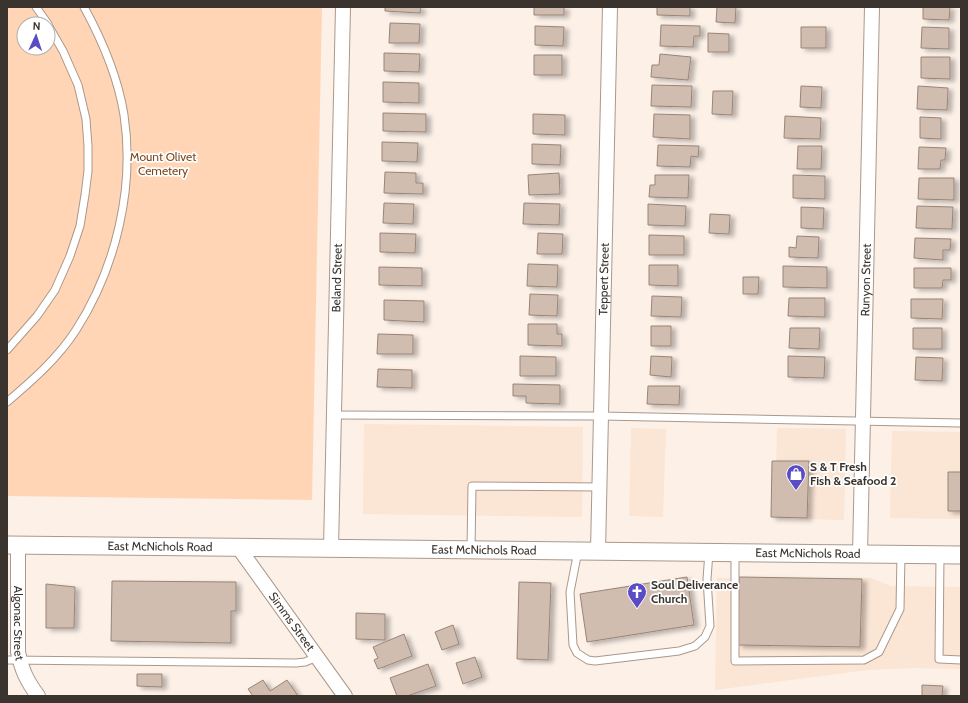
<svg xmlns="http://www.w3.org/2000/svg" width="968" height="703" font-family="Cabin,sans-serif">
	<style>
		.built { fill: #fbe5d5 }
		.green { fill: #ffd5b6; fill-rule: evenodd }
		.building { fill: #d1bdaf; stroke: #988578; filter: url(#shadow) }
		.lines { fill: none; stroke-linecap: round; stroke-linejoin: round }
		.service-casing { stroke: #ab988a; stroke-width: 9 }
		.minor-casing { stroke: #ab988a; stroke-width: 16 }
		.tertiary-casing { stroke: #ab988a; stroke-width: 19 }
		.service { stroke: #fff; stroke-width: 7 }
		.minor { stroke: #fff; stroke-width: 14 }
		.tertiary { stroke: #fff; stroke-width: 17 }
		.labels { text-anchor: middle; stroke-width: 3.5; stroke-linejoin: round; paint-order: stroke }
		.park-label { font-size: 12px; fill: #7b471b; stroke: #fff }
		.street-label { font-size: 12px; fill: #3b342e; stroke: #fff }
		.poi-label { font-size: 12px; font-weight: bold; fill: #3b342e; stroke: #fff; text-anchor: start }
	</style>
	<defs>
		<filter id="shadow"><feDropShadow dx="4.5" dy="2.5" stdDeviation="2" flood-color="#0004"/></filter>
	</defs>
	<rect width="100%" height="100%" fill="#fcf0e7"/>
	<path class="built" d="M364 424 583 427 582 517 363 514Z
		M631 428 666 429 663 517 629 516Z
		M777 428 846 429 844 520 775 518Z
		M892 431 961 432V519L890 518Z
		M717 578H872L890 586 961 587V669L913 668 868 670 715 690Z"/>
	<path class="green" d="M7 7H322L312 500 7 496ZM24 24H48V48H24Z"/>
	<path class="building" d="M385 7H421L420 13 385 11Z
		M534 7H564V15H534Z
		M657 7H690V16L657 15Z
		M717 7H736L735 23 716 22Z
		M923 7H950L949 20 923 19Z
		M390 23 420 24 419 43H389Z
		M661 25 700 26V36H694L693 47 660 46Z
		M535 26 564 27 563 46 535 45Z
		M801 27H826V48H801Z
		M922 27 949 28V49L921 48Z
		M708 33 729 34V52H708Z
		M384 53 420 54 419 72 384 71Z
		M660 54 691 57 688 80 651 77 652 65H659Z
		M534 55H562V75H534Z
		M921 57H950V79L921 78Z
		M383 82 419 83V103L383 102Z
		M652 85 692 86 691 107 651 106Z
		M801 86 822 87 821 108 800 107Z
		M918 86 948 88 947 110 917 109Z
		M713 91H733L732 115 712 114Z
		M383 113 426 114V132L383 131Z
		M533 114 565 115V135L533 134Z
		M654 114 690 115V139L653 137Z
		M785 116 821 118 820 139 784 138Z
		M920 117 941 118V139L920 138Z
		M382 142 418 143 417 162 382 161Z
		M532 144 561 145 560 165 532 164Z
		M658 145 699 146 698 157 691 156 690 167 657 166Z
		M798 146H822L821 169H797Z
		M919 147 946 148 945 160H941L940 169H918Z
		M385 172 416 173V183H423V194L384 193Z
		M559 173 560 194 529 195 528 175Z
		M655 175H689L688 198 649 197 650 185H655Z
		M793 175 825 176V199L793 198Z
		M919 178H954V200L918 199Z
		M384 203 414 204 413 224 383 223Z
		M524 203 560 204 559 225 523 224Z
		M648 204 686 206 685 226 648 225Z
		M917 206 953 207 952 229 916 228Z
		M801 207 824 208 823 229 801 228Z
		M710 214 730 215 729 234 709 233Z
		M380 233 416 234 415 253 380 252Z
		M538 233 563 234 562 254H537Z
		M649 235 684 236V255H649Z
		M797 236 819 237 818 258 789 257V247L796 248Z
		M915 238 951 239 950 250H943V260L914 258Z
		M528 264 558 265 557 287 527 286Z
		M649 265H678V286L649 285Z
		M783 266 827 267V288L783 287Z
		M379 267 422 268V286L379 285Z
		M914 268H951V280H943L942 288H914Z
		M743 277H759L758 294H743Z
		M530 294 558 295 557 316 529 315Z
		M652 296 682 297 681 317 651 316Z
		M789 298H825V317L788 316Z
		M911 299H943L942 319 911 318Z
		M384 300 424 301V322L384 320Z
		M528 324H557V334H562V346L528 345Z
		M651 326H671V346H651Z
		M790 328H820L819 349 789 348Z
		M913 328H942V349H913Z
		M378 334 413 335V354H377Z
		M520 356 556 357V376H520Z
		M651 356 672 357 671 377 650 375Z
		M788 356 825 357 824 378 788 377Z
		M916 357 943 358 942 381 915 380Z
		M378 369 412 370V388L377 387Z
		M513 384 560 385V404L526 403V396H513Z
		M648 386H680L679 405 647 404Z
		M772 461H809L807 518 771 517Z
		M948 472H961V511H948Z
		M687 577 694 625 587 642 580 594Z
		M739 577 862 579 860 647 738 645Z
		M112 581 236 582V611H231V643L111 641Z
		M519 582 551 583 548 660 517 659Z
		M46 584 75 587 74 628H46Z
		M356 613 385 614V640L356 639Z
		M453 625 459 644 442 650 435 632Z
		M404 634 412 656 378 669 374 660 378 658 373 647Z
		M475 657 482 677 463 684 456 663Z
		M428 664 436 686 407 696H397L390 678Z
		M137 674H162V687L137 686Z
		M263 680 270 691 287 680 298 696H253L248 689Z
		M922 685 943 686 942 696H922Z"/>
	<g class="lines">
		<g class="service-casing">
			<path id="service" d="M36 7 48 24
				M7 350 37 316 55 290 70 256 80 226 85 195 88 171V146L86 119 78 85 63 51 48 25
				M7 402C33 380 58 358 76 330 116 268 135 187 124 115 118 77 102 40 84 7
				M334 415 601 416 961 423
				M471 550 472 486 600 487
				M578 551 570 592 573 645 577 653 588 660 595 661 679 651 695 646 705 637 710 626 707 579 709 552
				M735 553V661L864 660 879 652 900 609 901 554
				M940 555 939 659 961 660
				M7 660 296 663 305 662 317 657"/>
		</g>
		<g class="minor-casing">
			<g id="minor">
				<path id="s1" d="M18 545V652C22 671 27 681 38 696"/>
				<path id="s2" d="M238 547 345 696"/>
				<path id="s3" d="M331 548 343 7"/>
				<path id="s4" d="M598 551 610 7"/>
				<path id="s5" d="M860 554 872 7"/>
			</g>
		</g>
		<g class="tertiary-casing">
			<g id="tertiary">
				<path id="s6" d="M7 545 961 555"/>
			</g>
		</g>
		<use href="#service" class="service"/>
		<use href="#minor" class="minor"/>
		<use href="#tertiary" class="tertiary"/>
	</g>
	<defs>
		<g id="shop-pin" transform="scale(1)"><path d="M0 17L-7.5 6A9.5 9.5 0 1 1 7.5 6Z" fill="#5a4cc4" stroke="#fff"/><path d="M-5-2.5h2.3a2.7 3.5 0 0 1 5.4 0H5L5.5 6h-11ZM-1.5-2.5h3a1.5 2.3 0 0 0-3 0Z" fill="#fff"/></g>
		<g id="church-pin" transform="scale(1)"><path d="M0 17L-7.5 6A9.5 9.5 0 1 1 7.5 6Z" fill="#5a4cc4" stroke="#fff"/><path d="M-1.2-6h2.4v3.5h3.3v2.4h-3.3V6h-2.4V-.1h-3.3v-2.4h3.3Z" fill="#fff"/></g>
	</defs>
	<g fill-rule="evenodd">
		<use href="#shop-pin" x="796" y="474"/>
		<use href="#church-pin" x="637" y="592"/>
	</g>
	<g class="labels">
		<g class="park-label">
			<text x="163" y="161">Mount Olivet<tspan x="163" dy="14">Cemetery</tspan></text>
		</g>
		<g class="street-label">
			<text dy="4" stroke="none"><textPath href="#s3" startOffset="270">Beland Street</textPath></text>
			<text dy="4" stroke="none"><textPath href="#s4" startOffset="272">Teppert Street</textPath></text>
			<text dy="4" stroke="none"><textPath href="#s5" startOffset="274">Runyon Street</textPath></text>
			<text dy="4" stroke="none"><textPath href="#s6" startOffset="153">East McNichols Road</textPath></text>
			<text dy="4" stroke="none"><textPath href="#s6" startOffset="477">East McNichols Road</textPath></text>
			<text dy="4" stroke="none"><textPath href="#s6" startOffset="801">East McNichols Road</textPath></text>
			<text dy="4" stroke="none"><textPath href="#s2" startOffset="92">Simms Street</textPath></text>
			<text dy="4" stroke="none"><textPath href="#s1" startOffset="78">Algonac Street</textPath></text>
		</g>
		<g class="poi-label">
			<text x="810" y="471">S &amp; T Fresh<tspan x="810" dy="14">Fish &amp; Seafood 2</tspan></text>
			<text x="651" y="589">Soul Deliverance<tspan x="651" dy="14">Church</tspan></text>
		</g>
	</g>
	<rect width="968" height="703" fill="none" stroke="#3b342e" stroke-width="16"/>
	<g transform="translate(36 36) rotate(3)"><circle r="19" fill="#ffffff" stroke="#b1aeab"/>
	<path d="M0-3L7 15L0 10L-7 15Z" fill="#5a4cc4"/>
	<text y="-6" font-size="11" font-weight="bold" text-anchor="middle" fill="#3b342e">N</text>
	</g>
</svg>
